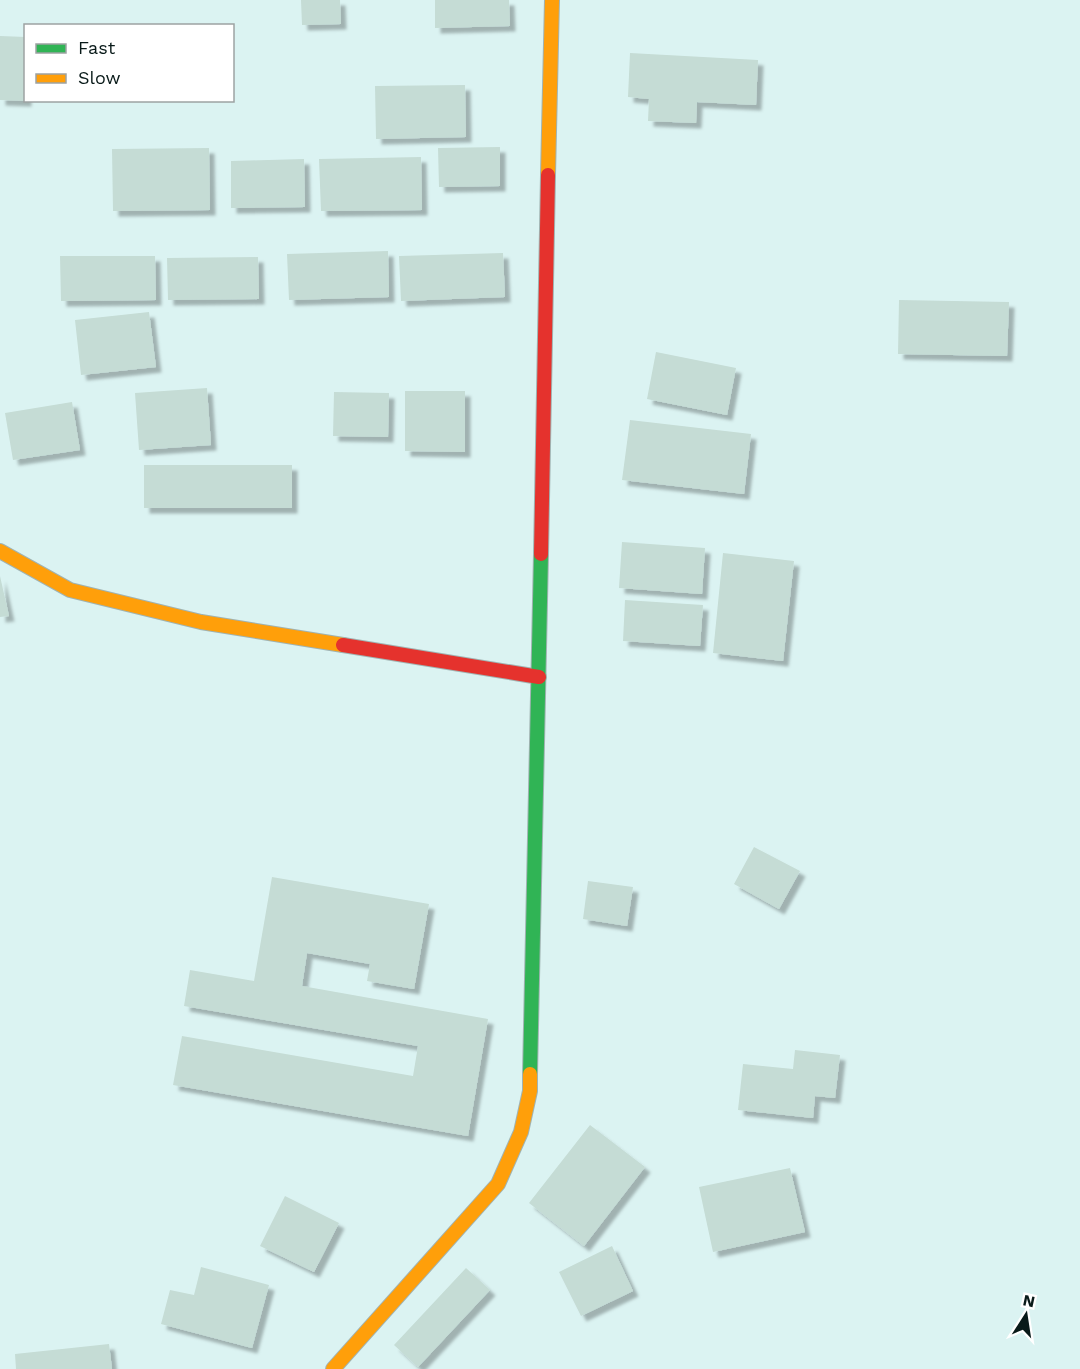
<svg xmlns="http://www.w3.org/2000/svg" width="1080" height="1369" font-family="'Work Sans',sans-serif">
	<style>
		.building { fill: #c5dcd5; filter: url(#shadow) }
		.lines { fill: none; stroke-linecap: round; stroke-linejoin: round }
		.fast-casing { stroke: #a0b3b2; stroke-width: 16 }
		.slow-casing { stroke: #a0b3b2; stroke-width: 16 }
		.jam-casing { stroke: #a0b3b2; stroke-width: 16 }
		.fast { stroke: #30b455; stroke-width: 14 }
		.slow { stroke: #ff9f0a; stroke-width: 14 }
		.jam { stroke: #e5322d; stroke-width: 14 }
	</style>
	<defs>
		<filter id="shadow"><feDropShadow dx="5.5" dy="5.5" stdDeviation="1.5" flood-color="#0004"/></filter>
	</defs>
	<rect width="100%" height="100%" fill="#dbf3f2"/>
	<path class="building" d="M301 0H340L341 24 302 25Z
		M435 0H509L510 26 435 28Z
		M0 36 26 37V101L0 100Z
		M630 53 758 60 756 105 697 102 696 123 648 121 649 99 628 97Z
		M465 85 466 137 376 139 375 86Z
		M500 147V186L439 187 438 148Z
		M209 148 210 210 113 211 112 149Z
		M421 157 422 210 321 211 319 159Z
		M304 159 305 207 231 208V161Z
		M388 251 389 297 289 300 287 254Z
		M503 253 505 297 401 301 399 256Z
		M60 256H155L156 300 61 301Z
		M258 257 259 299 168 300 167 258Z
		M899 300 1009 302 1007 356 898 354Z
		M149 312 156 367 81 375 75 320Z
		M656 352 736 368 727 415 647 399Z
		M207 388 211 445 139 450 135 393Z
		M405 391H465V452L405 451Z
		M334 392 389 393 388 437 333 436Z
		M72 402 80 450 13 460 5 413Z
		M630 420 751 434 744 494 622 480Z
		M144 465H292V508H144Z
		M622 542 705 548 702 594 619 588Z
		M723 553 794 561 783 661 713 653Z
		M0 576 9 616 0 617Z
		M625 600 703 605 700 646 623 641Z
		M754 847 800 871 779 909 734 884Z
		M272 877 429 904 414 989 367 981 370 964 307 953 302 986 488 1019 468 1136 173 1085 182 1036 413 1076 418 1046 184 1006 190 970 254 981Z
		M588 881 633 887 627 926 583 919Z
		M795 1050 840 1055 835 1098 815 1096 813 1118 738 1110 743 1064 793 1069Z
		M590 1125 645 1167 584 1246 529 1203Z
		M790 1168 805 1232 713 1252 699 1187Z
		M285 1196 339 1223 314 1272 260 1246Z
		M612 1246 633 1291 581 1316 559 1272Z
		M201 1267 269 1285 252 1348 161 1324 170 1290 194 1295Z
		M466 1268 490 1290 418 1367 394 1345Z
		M109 1344 112 1369H16L15 1354Z"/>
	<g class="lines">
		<g class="fast-casing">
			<path id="fast" d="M530 1074 541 554"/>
		</g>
		<g class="slow-casing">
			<path id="slow" d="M548 175 552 0
				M0 551 70 590 201 622 343 645
				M333 1369 498 1184 521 1132 530 1091V1074"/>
		</g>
		<g class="jam-casing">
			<path id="jam" d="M541 554 548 175
				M343 645 539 677"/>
		</g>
		<use href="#fast" class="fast"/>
		<use href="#slow" class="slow"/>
		<use href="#jam" class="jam"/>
	</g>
	<rect x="24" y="24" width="210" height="78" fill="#ffffff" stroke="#9da3a3" stroke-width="1.5"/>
	<rect x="36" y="44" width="30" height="9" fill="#30b455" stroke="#9da3a3" stroke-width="1.5"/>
	<text x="78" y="54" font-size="18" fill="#091a19">Fast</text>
	<rect x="36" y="74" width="30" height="9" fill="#ff9f0a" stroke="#9da3a3" stroke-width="1.5"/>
	<text x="78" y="84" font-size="18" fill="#091a19">Slow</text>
	<g transform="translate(1026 1315) rotate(12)" stroke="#ffffff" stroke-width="4.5" paint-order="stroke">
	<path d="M0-4.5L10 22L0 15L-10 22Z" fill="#091a19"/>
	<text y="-9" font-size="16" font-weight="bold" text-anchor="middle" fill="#091a19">N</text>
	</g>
</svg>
